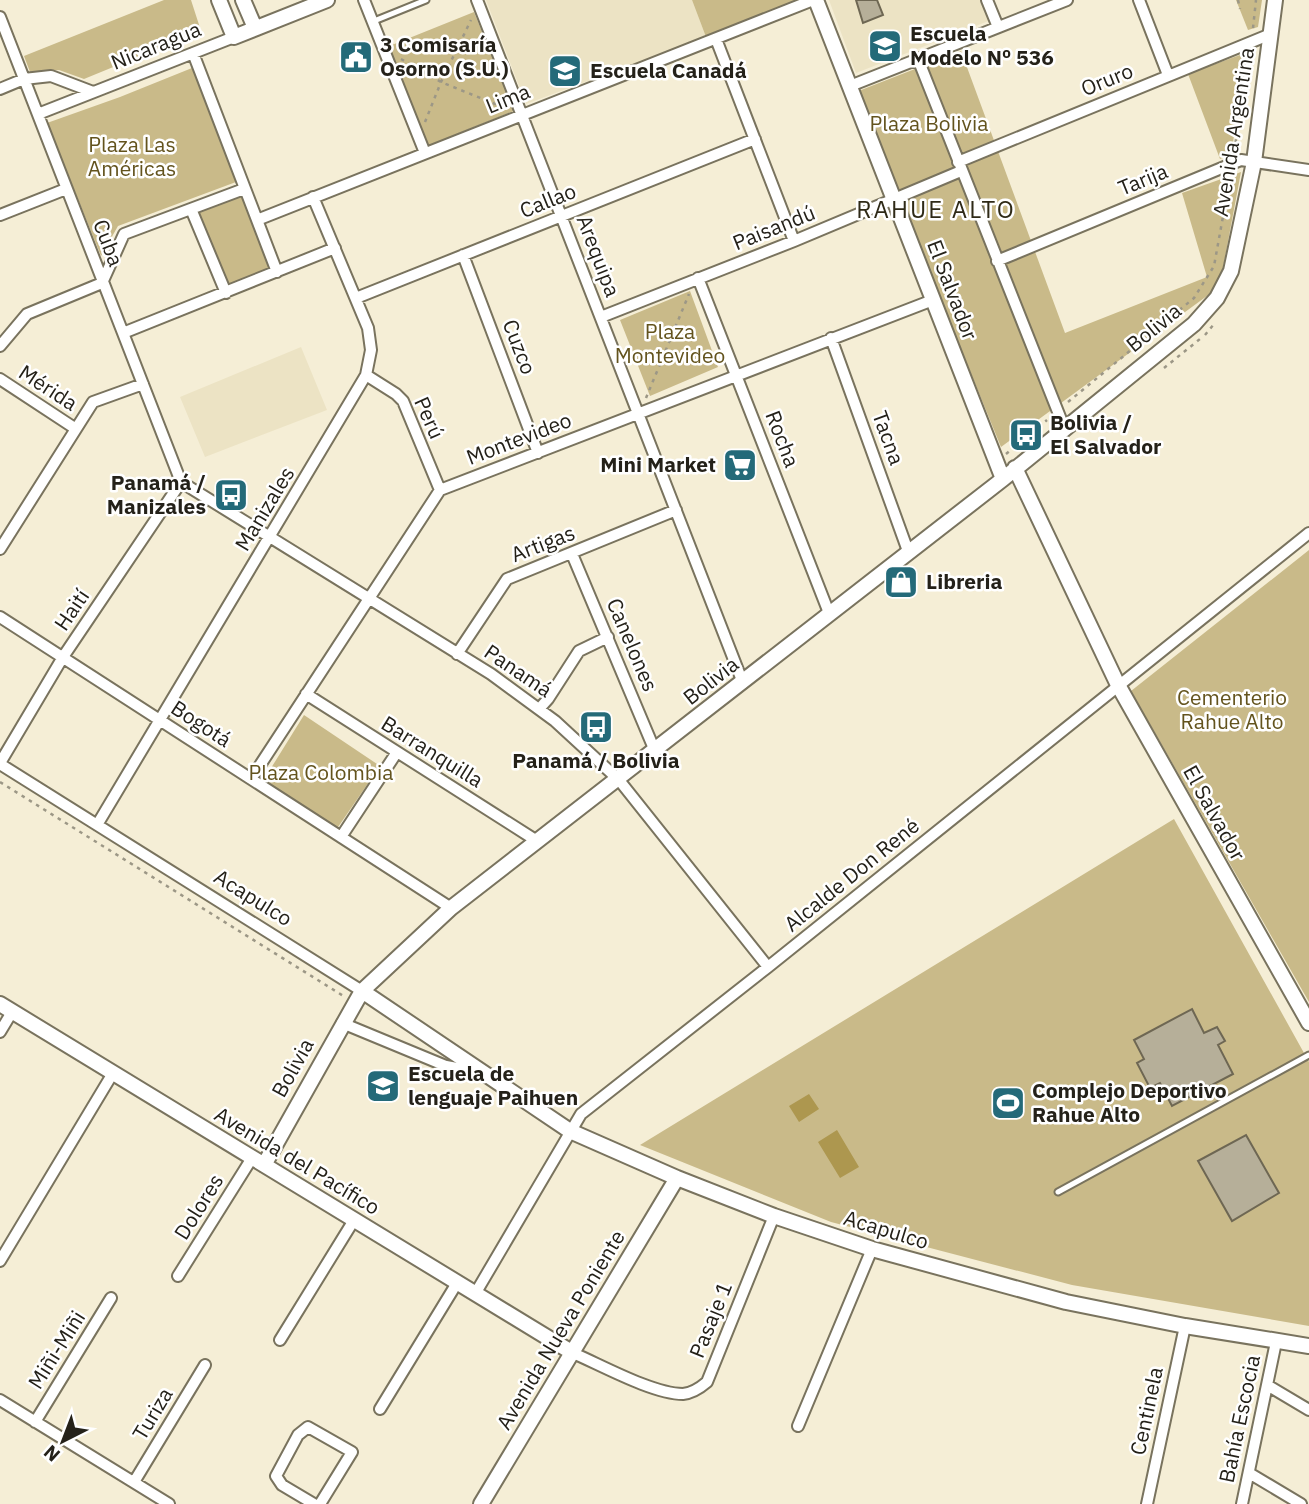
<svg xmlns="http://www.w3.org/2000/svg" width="1309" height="1504" font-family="'IBM Plex Sans',sans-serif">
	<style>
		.built { fill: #ece3c4 }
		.green { fill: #c9ba89 }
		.water { fill: #ad974f }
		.building { fill: #b6af99; stroke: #6e6753; stroke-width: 2 }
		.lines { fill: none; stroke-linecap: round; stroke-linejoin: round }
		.service-casing { stroke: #79735e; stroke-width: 9 }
		.minor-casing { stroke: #79735e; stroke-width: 14 }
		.tertiary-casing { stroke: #79735e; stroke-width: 18 }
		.path { stroke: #9c9786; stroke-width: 2.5; stroke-dasharray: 3.5 5; stroke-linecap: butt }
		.service { stroke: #fff; stroke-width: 5 }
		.minor { stroke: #fff; stroke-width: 10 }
		.tertiary { stroke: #fff; stroke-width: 14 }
		.labels { text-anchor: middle; stroke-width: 5; stroke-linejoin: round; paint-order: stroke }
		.poi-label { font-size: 21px; font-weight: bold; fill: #242119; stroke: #fff; text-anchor: start }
		.street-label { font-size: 21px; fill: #242119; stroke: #fff }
		.park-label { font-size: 21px; fill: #63531d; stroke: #fff }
		.quarter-label { font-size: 24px; letter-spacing: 2px; fill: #2f2a17; stroke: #fff }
	</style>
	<rect width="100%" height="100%" fill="#f5eed6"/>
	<path class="built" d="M486 0H692L706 37 526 104Z
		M829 0H983L991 20 856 73Z
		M301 347 327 410 205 457 180 397Z"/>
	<path class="green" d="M164 0H191L201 31 84 79 59 70 30 72 24 56Z
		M692 0H798L799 1 706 37Z
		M1236 0H1262L1258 27 1248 30Z
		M474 12 514 111 427 146 387 47Z
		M961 51 1065 333 1207 277 1182 193 1241 172 1223 268 1211 293 1001 447 856 92Z
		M1248 52 1231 154 1220 159 1188 74Z
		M192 68 236 182 118 226 101 256 47 123 120 97Z
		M242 195 272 270 228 287 196 213Z
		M690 291 718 367 650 396 620 320Z
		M1309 550V1002L1131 691Z
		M304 715 380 766 336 830 263 781Z
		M1174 819 1309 1062V1326L1072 1285 831 1222 640 1145Z"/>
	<path class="water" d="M809 1094 819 1109 799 1122 789 1106Z
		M837 1130 859 1167 840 1178 818 1142Z"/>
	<path class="building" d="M856 0H877L883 15 863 23Z
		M1192 1009 1204 1033 1217 1027 1225 1041 1218 1045 1233 1074 1172 1106 1160 1083 1150 1088 1137 1063 1144 1059 1134 1040Z
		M1246 1135 1279 1193 1232 1221 1198 1161Z"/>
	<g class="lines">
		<g class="service-casing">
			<path id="service" d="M374 21 426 0
				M1058 1192 1309 1055"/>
		</g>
		<g class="minor-casing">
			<path id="minor" d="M364 0 425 153
				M477 0 743 683
				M987 0 998 27
				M1139 0 1168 75
				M0 17 181 482
				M716 39 794 241
				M193 53 277 272
				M918 59 1064 427
				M850 86 1067 0
				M0 89 24 79 51 76 93 92
				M38 114 234 37
				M958 162 1271 34
				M191 209 226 293
				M0 215 66 189
				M257 220 813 0
				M463 255 538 453
				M997 261 1241 160 1309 170
				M698 278 829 613
				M102 283 124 234 244 189
				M356 298 755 139
				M601 317 794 241 961 171
				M123 333 335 248
				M831 338 908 551
				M0 346 27 314 102 283
				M366 375 396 394 403 401 440 490
				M0 379 76 429
				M181 482 491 674 555 721 619 780 768 967
				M0 549 93 402 143 384
				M572 554 655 751
				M0 617 451 908
				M457 654 507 579 676 510
				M306 694 537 841
				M539 709 548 699 579 651 608 637
				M0 763 63 657 181 482
				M0 764 362 991
				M251 779 440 490 933 300
				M97 825 366 375 371 350 368 328 313 197
				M341 837 397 752
				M342 1023 446 1066 478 1072
				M0 1032 12 1012
				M0 1261 113 1073
				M178 1276 252 1158
				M475 1294 581 1114 768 967 1309 533
				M280 1340 354 1220
				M573 1353C601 1365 653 1394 683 1394 693 1393 700 1388 707 1382L774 1216
				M1267 1385 1309 1410
				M0 1400 169 1504
				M380 1409 457 1283
				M35 1422 111 1298
				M798 1426 872 1249
				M1249 1473 1301 1504
				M134 1482 205 1365
				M314 1504 282 1485 276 1476 298 1435 308 1427 352 1452 320 1504
				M1147 1504 1185 1326
				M1242 1504 1276 1342"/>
		</g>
		<g class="tertiary-casing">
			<path id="tertiary" d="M219 0 234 37 327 0
				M243 0 255 28
				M816 0 1003 479
				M1015 468 1118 685 1309 1023
				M362 991 570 1131 677 1178 774 1216 872 1249 1066 1302 1185 1326 1309 1346
				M0 1004 573 1353
				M264 1165 362 991 451 908 1003 479 1194 324 1217 298 1231 271 1254 162 1275 0
				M481 1504 677 1178"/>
		</g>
		<path class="path" d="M1238 0 1240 9
			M1253 28 1256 0
			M401 59 441 82 505 108
			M425 122 441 82 471 20
			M1234 151 1251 54
			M1205 335 1214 324
			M1164 368 1200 339
			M646 398 689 294
			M1068 402 1194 298 1214 266 1230 178
			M1006 454 1047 420
			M0 782 345 997"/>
		<use href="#service" class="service"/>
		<use href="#minor" class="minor"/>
		<use href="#tertiary" class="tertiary"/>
	</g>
	<defs>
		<g id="school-square" transform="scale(1.75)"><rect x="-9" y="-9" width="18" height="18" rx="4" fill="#246a79" stroke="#fff"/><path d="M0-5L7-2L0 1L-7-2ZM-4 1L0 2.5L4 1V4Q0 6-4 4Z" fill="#fff"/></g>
		<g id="civic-square" transform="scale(1.75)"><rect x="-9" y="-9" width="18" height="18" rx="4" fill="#246a79" stroke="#fff"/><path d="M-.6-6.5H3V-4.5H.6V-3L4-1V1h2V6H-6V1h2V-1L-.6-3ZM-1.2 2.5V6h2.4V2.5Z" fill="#fff"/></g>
		<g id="bus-square" transform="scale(1.75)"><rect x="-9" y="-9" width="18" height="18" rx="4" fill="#246a79" stroke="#fff"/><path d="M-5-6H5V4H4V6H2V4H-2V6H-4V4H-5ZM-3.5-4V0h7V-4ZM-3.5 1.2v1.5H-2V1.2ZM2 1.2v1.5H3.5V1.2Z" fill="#fff"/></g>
		<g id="supermarket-square" transform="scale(1.75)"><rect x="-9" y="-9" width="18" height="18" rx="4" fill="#246a79" stroke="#fff"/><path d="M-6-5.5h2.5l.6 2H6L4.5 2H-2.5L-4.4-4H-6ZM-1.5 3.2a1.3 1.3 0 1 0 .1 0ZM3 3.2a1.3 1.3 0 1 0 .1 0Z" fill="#fff"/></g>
		<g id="shop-square" transform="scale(1.75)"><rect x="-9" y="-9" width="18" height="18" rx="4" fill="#246a79" stroke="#fff"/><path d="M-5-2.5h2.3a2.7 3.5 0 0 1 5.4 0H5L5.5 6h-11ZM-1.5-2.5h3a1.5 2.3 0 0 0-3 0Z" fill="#fff"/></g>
		<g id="stadium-square" transform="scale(1.75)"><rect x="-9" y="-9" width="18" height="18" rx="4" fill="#246a79" stroke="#fff"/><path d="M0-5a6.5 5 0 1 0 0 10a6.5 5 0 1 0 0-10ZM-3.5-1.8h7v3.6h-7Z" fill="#fff"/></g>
	</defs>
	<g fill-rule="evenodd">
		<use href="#school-square" x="885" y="46"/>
		<use href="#civic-square" x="356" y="57"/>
		<use href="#school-square" x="565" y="71"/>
		<use href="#bus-square" x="1026" y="435"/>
		<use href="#supermarket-square" x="740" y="465"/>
		<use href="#bus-square" x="231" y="495"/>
		<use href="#shop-square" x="901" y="582"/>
		<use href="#bus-square" x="596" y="727"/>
		<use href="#school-square" x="383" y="1086"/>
		<use href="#stadium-square" x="1008" y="1103"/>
	</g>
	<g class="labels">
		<g class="poi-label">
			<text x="910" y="41">Escuela<tspan x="910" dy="24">Modelo Nº 536</tspan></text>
			<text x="380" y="52">3 Comisaría<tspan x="380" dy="24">Osorno (S.U.)</tspan></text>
			<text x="590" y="78">Escuela Canadá</text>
			<text x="1050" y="430">Bolivia /<tspan x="1050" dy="24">El Salvador</tspan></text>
			<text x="716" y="472" text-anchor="end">Mini Market</text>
			<text x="206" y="490" text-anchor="end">Panamá /<tspan x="206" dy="24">Manizales</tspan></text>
			<text x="926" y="589">Libreria</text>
			<text x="596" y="768" text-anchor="middle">Panamá / Bolivia</text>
			<text x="408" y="1081">Escuela de<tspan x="408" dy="24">lenguaje Paihuen</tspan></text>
			<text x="1032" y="1098">Complejo Deportivo<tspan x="1032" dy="24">Rahue Alto</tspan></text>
		</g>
		<g class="street-label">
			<text transform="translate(156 46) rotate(-22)" y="7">Nicaragua</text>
			<text transform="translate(1107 80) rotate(-22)" y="7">Oruro</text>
			<text transform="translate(508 99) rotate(-22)" y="7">Lima</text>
			<text transform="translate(1234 132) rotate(-81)" y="7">Avenida Argentina</text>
			<text transform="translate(1143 180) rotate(-22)" y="7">Tarija</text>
			<text transform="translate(548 201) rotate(-22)" y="7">Callao</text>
			<text transform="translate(774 228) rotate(-22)" y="7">Paisandú</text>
			<text transform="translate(108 243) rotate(69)" y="7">Cuba</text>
			<text transform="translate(598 256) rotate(69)" y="7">Arequipa</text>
			<text transform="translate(952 290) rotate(69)" y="7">El Salvador</text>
			<text transform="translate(1154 328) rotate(-39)" y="7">Bolivia</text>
			<text transform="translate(519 347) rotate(69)" y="7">Cuzco</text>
			<text transform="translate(48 388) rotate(33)" y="7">Mérida</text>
			<text transform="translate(429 418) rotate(66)" y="7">Perú</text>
			<text transform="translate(888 438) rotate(70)" y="7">Tacna</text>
			<text transform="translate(519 439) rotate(-21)" y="7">Montevideo</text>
			<text transform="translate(782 439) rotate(69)" y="7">Rocha</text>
			<text transform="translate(265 509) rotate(-59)" y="7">Manizales</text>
			<text transform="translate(543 544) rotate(-21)" y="7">Artigas</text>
			<text transform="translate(72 610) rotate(-56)" y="7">Haití</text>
			<text transform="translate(632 645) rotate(67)" y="7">Canelones</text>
			<text transform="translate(518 671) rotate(34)" y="7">Panamá</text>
			<text transform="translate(711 681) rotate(-38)" y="7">Bolivia</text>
			<text transform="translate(201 724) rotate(33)" y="7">Bogotá</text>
			<text transform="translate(432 752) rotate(32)" y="7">Barranquilla</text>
			<text transform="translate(1214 813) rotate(61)" y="7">El Salvador</text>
			<text transform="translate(852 875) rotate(-39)" y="7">Alcalde Don René</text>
			<text transform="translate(253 898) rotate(32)" y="7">Acapulco</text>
			<text transform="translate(293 1068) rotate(-61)" y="7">Bolivia</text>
			<text transform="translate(297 1161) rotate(31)" y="7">Avenida del Pacífico</text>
			<text transform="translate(199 1207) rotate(-58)" y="7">Dolores</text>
			<text transform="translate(886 1230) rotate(17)" y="7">Acapulco</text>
			<text transform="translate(711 1320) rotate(-68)" y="7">Pasaje 1</text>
			<text transform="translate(561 1330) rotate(-59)" y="7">Avenida Nueva Poniente</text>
			<text transform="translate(57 1350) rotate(-58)" y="7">Miñi-Miñi</text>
			<text transform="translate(1147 1411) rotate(-78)" y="7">Centinela</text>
			<text transform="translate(153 1414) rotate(-59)" y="7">Turiza</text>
			<text transform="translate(1240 1419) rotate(-78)" y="7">Bahía Escocia</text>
		</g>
		<g class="park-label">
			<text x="929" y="131">Plaza Bolivia</text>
			<text x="132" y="152">Plaza Las<tspan x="132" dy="24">Américas</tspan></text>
			<text x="670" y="339">Plaza<tspan x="670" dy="24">Montevideo</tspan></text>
			<text x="1232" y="705">Cementerio<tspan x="1232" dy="24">Rahue Alto</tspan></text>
			<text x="321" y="780">Plaza Colombia</text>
		</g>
		<g class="quarter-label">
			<text x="936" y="218">RAHUE ALTO</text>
		</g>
	</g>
	<g transform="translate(63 1441) rotate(222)" stroke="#ffffff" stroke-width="5" paint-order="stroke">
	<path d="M0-5L12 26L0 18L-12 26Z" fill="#242119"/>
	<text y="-10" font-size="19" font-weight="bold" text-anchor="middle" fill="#242119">N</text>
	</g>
</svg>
